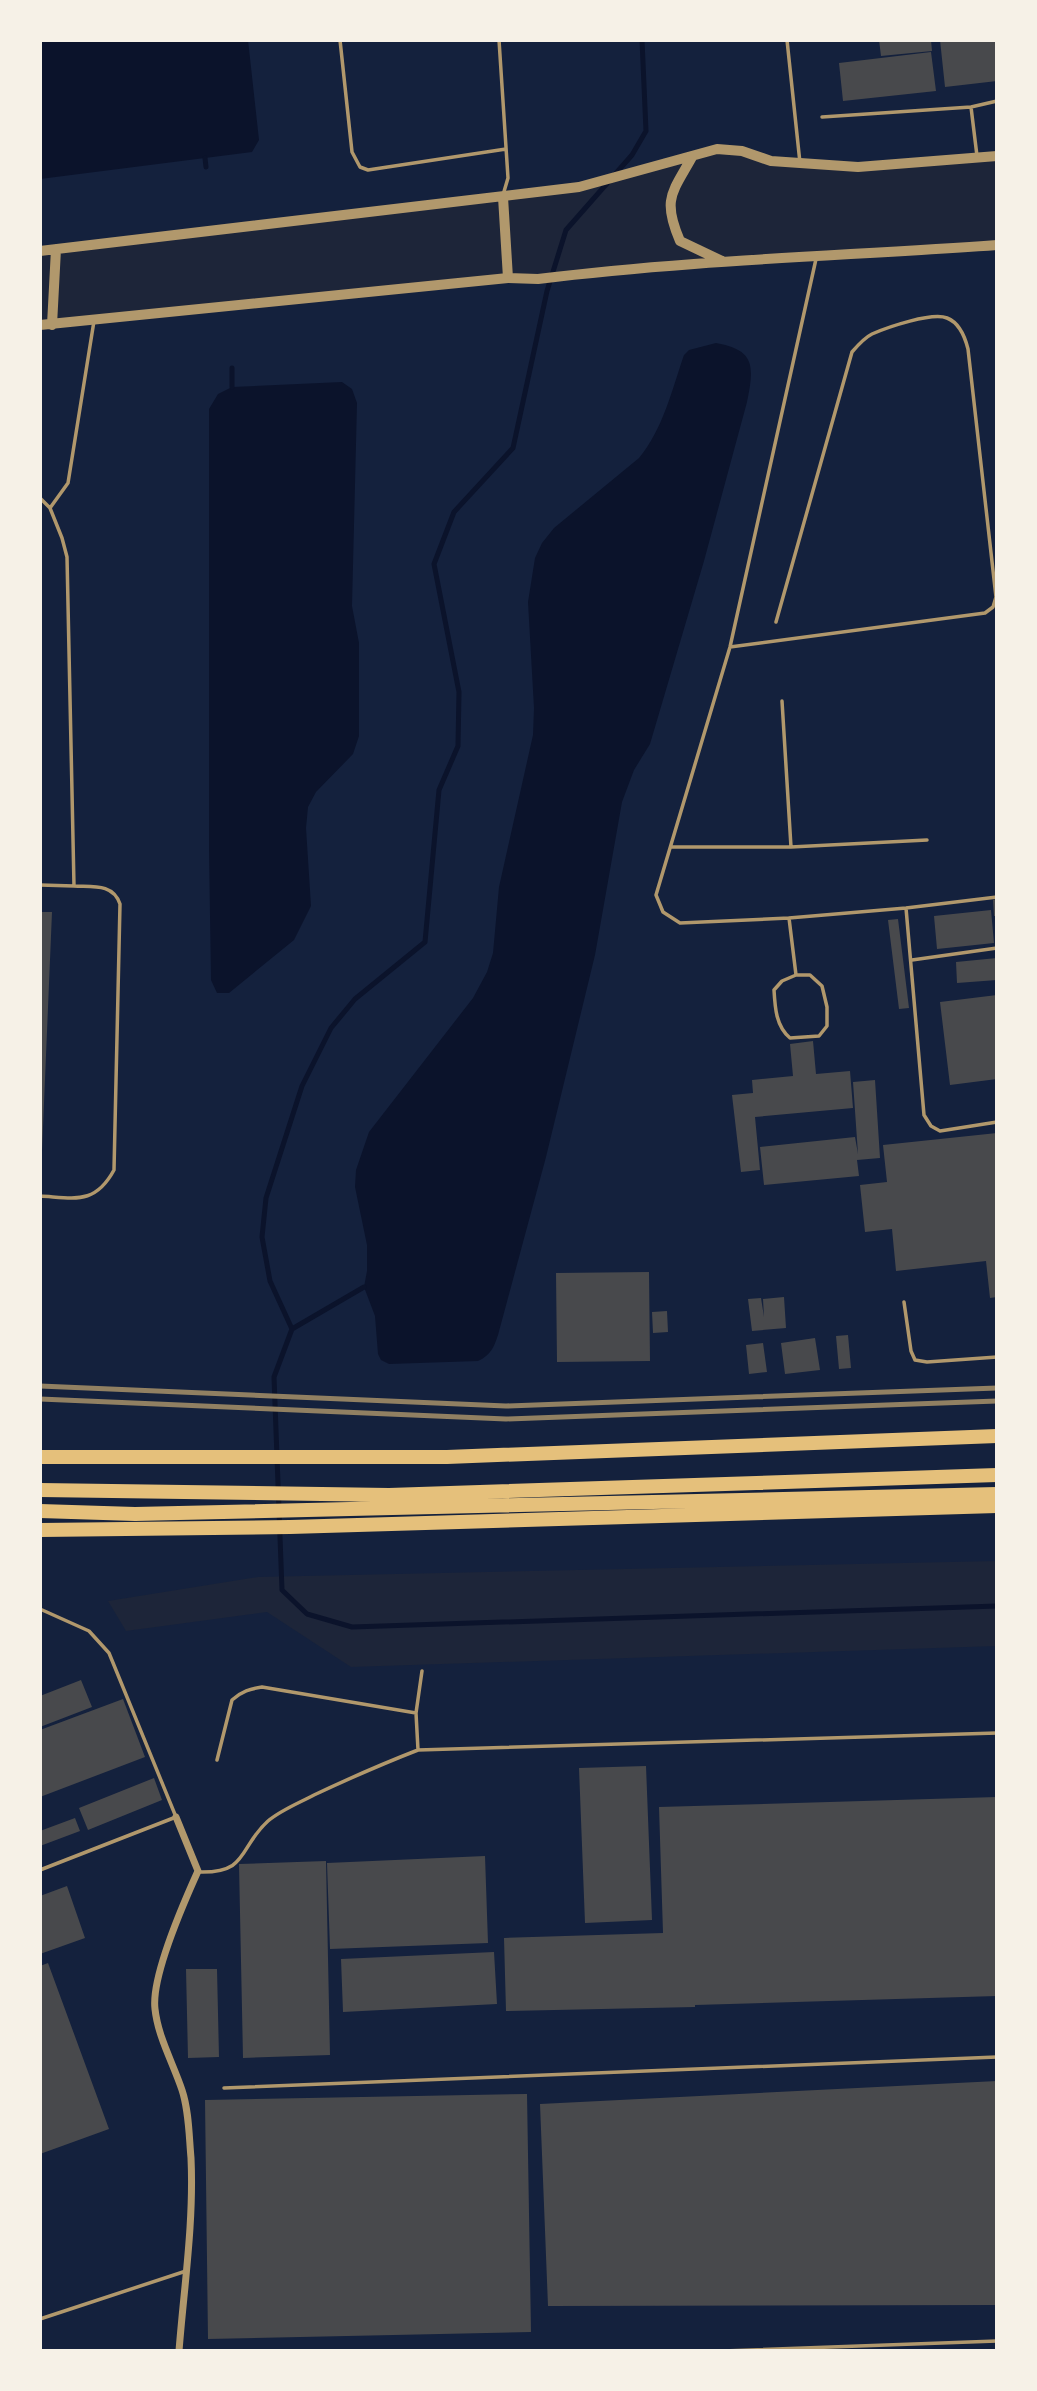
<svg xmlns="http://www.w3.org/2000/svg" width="1037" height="2391" font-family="'Golos Text',sans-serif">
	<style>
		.green { fill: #1d2539 }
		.water { fill: #0b132b }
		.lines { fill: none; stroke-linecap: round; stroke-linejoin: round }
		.stream { stroke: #0b132b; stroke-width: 5 }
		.building { fill: #48494c }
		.service { stroke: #b1986c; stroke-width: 3.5 }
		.minor { stroke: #b1986c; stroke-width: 7 }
		.tertiary { stroke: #b1986c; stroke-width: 10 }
		.motorway { stroke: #e5c07b; stroke-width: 14 }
		.rail { stroke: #918062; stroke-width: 5 }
	</style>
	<rect width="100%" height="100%" fill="#14213d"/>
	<path class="green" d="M717 149 771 161 858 167 997 156V240L816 257 722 261 40 325V251L579 187Z
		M997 1561V1646L351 1667 267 1612 126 1631 108 1601 258 1577Z"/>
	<path class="water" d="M40 40H248L259 140 252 152 40 179Z
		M716 343C756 350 754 367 747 402L704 561 650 744 634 770 622 802 595 955 546 1157 498 1335C494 1347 491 1355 478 1361L389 1364 381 1360 378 1354 375 1316 364 1287 367 1271V1245L355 1187 356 1170 369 1132 473 998 487 972 493 953 499 887 533 735 534 708 528 602 535 558 542 543 554 528 639 458C663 429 672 390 684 355L689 350Z
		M342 382 352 389 357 403 352 606 359 643V736L353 754 316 792 308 807 306 828 311 906 294 940 229 993H217L211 980 209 850V409L218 394 232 387Z"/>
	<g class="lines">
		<path class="stream" d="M642 40 646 131 632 155 566 230 547 291 513 448 454 512 434 564 459 692 458 746 439 790 425 942 355 999 331 1028 302 1086 266 1198 262 1237 270 1281 292 1329 274 1377 282 1590 307 1614 352 1627 997 1606
			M205 158 206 167
			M232 368V387
			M292 1329 364 1287"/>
	</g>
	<path class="building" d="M879 40H931L932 51 881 56Z
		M940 40H997V81L945 87Z
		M931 52 936 91 843 101 839 63Z
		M997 899V916H994L993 900Z
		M991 910 994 943 937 949 934 916Z
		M40 912H52L42 1151H40Z
		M898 919 909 1008 899 1009 888 920Z
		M997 958V980L957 983 956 962Z
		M997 995V1079L950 1085 940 1002Z
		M813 1041 816 1074 850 1071 853 1108 755 1117 760 1170 741 1172 732 1095 753 1093 752 1080 793 1076 790 1044Z
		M875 1080 880 1158 857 1160 859 1176 764 1185 760 1147 855 1137 858 1154 853 1082Z
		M997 1133V1297L990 1298 986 1261 896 1271 892 1229 865 1232 860 1185 887 1182 883 1145Z
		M649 1272 650 1361 557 1362 556 1273Z
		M784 1297 786 1328 752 1331 748 1299 761 1298 764 1317 763 1299Z
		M667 1311 668 1332 653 1333 652 1312Z
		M848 1335 851 1368 839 1369 836 1336Z
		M815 1338 820 1370 785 1374 781 1343Z
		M763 1343 767 1372 749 1374 746 1345Z
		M81 1680 92 1707 40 1727V1696Z
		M123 1699 145 1757 40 1797V1730Z
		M646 1766 652 1920 585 1923 579 1768Z
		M154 1778 162 1800 88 1830 79 1808Z
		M997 1797V1996L695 2005V2007L506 2011 504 1938 663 1933 659 1807Z
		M75 1818 80 1831 40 1846V1831Z
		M485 1856 488 1943 330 1949 327 1863Z
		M326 1861 330 2055 243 2058 239 1864Z
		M67 1886 85 1938 40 1954V1896Z
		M494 1952 497 2004 343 2012 341 1959Z
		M48 1963 109 2129 40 2154V1966Z
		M186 1969H217L219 2057 188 2058Z
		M997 2081V2305L548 2306 540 2104Z
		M527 2094 531 2332 208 2339 205 2100Z"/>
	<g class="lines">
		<path class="service" d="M340 40 352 152 360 167 368 170 506 149
			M499 40 508 178 503 195
			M787 40 800 163
			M971 107 977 156
			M822 117 971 107 997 101
			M816 259 730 647 656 895 663 912 680 923 789 918 906 908 997 897
			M40 498 50 508 68 483 94 321
			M730 647 985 613 993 607 996 597 968 349C965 337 960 323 947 318 932 312 888 327 872 334 864 338 858 345 852 352L776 622
			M671 847H791L782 701
			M791 847 927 840
			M40 885 74 886
			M906 908 924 1115 931 1126 940 1131 997 1122
			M789 918 796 975
			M912 960 997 948
			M796 975H810L822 986 827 1007V1026L819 1036 790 1038C776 1026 775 1008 774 990L782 981Z
			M40 1196C75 1198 95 1205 114 1170L120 904C113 883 92 887 74 886L67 557 62 538 50 508
			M904 1302 911 1351 915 1360 927 1362 997 1357
			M40 1609 89 1631 109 1653 176 1817 40 1870
			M418 1750 416 1713 422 1671
			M217 1760 232 1700C242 1691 250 1689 262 1687L416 1713
			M200 1872C249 1873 238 1848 268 1821 281 1810 299 1803 314 1795 348 1779 382 1764 418 1750L997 1733
			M224 2088 997 2057
			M40 2319 186 2271
			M723 2351 997 2341"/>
		<path class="minor" d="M176 1817 198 1871C184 1902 151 1977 155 2009 158 2037 173 2063 182 2090 189 2111 189 2136 191 2158 194 2222 184 2287 179 2351"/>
		<path class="tertiary" d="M692 157C672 193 662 199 680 241L722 261
			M503 197 508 278
			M40 251 579 187 717 149 742 151 771 161 858 167 997 156
			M40 325 508 278 538 279C690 260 844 256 997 245
			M52 325 56 249"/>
		<path class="motorway" d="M40 1457H447L997 1436
			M40 1490 389 1495 997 1475
			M40 1511 135 1514 997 1494
			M40 1530 290 1527 997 1506"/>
		<path class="rail" d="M40 1386 506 1406 997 1388
			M40 1399 506 1419 997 1401"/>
	</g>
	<rect width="1037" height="2391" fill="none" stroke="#f6f1e7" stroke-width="84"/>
</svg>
